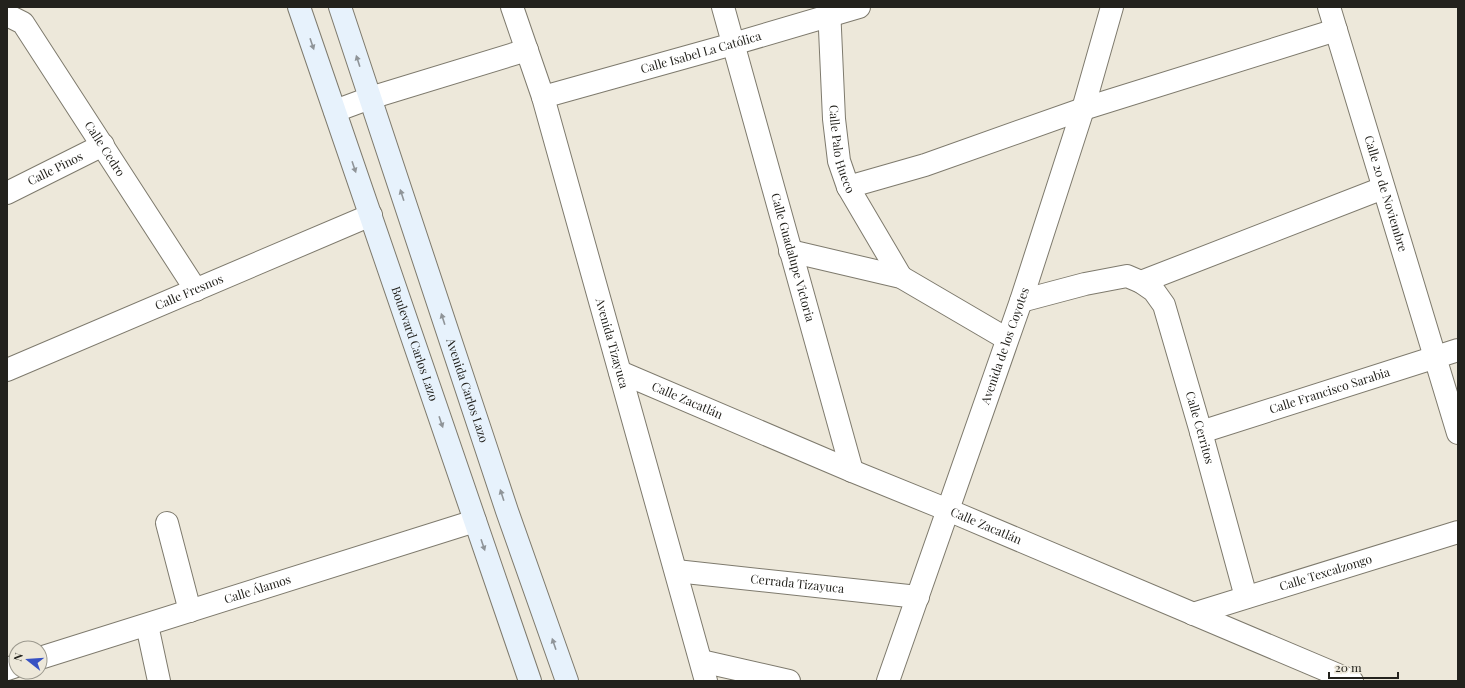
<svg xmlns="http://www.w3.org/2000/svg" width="1465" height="688" font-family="'Playfair Display',serif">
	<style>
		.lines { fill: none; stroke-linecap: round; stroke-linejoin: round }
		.minor-casing { stroke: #7e7a6d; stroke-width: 24 }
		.secondary-casing { stroke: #7e7a6d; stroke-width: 24 }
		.minor { stroke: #fff; stroke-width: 22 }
		.secondary { stroke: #e7f2fc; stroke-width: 22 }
		.oneway { fill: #8f9498 }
		.labels { text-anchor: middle; stroke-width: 3; stroke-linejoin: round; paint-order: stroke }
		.street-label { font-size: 12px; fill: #23221d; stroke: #ede8da }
	</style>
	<rect width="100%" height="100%" fill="#ede8da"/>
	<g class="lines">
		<g class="minor-casing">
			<g id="minor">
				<path id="s1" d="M512 7 543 97 706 681"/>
				<path id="s2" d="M723 7 852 471"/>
				<path id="s3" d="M829 7 834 119 839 161 848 187 901 277"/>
				<path id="s4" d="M1329 7 1458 433"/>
				<path id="s5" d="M7 15 23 23 196 290"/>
				<path id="s6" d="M543 97 733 44 859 7"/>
				<path d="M335 111 370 98 527 50"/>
				<path d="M848 187 925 165 1083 109 1336 30"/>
				<path id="s7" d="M7 193 103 145"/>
				<path d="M790 251 901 277 1007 339"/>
				<path d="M1141 282 1383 188"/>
				<path id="s8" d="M1021 301 1085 284 1127 276 1141 282 1154 291 1164 305 1201 432 1246 597"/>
				<path id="s9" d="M7 370 371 215"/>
				<path id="s10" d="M620 372 852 471 948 510 1352 681"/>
				<path id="s11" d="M1201 432 1458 350"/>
				<path d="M167 523 190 611"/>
				<path id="s12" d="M676 571 918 597"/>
				<path id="s13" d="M1193 614 1458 532"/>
				<path d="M147 625 159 681"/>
				<path id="s14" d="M40 658 475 521"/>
				<path d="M701 661 789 681"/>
				<path d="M7 669 16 666"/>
				<path id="s15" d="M888 681 1021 301 1083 109 1112 7"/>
			</g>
		</g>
		<g class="secondary-casing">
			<g id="secondary">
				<path id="s16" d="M299 7 530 681"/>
				<path id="s17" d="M340 7 507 511 567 681"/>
			</g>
		</g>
		<use href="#minor" class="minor"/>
		<use href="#secondary" class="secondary"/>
	</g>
	<defs><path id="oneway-solid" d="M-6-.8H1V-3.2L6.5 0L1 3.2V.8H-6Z"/></defs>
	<g class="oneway">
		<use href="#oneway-solid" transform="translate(312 44) rotate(71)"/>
		<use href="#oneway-solid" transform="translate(358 61) rotate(-108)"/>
		<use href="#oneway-solid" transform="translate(354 167) rotate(71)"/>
		<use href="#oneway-solid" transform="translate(402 195) rotate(-108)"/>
		<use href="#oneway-solid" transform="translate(443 319) rotate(-108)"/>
		<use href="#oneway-solid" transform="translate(441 422) rotate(71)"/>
		<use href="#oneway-solid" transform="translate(502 495) rotate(-108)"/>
		<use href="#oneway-solid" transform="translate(483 545) rotate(71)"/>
		<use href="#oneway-solid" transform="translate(554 644) rotate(-109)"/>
	</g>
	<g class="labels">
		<g class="street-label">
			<text dy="4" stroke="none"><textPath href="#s6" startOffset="164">Calle Isabel La Católica</textPath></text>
			<text dy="4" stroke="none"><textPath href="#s3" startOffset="143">Calle Palo Hueco</textPath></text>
			<text dy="4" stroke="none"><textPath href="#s5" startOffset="168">Calle Cedro</textPath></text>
			<text dy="4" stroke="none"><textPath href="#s7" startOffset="54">Calle Pinos</textPath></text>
			<text dy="4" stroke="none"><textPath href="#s4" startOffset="195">Calle 20 de Noviembre</textPath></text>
			<text dy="4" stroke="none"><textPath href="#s2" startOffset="260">Calle Guadalupe Victoria</textPath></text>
			<text dy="4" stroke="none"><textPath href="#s9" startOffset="198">Calle Fresnos</textPath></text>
			<text dy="4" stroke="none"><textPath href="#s1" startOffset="351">Avenida Tizayuca</textPath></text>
			<text dy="4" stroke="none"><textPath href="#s16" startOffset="356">Boulevard Carlos Lazo</textPath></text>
			<text dy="4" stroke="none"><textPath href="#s15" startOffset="355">Avenida de los Coyotes</textPath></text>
			<text dy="4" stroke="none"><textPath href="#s17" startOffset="404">Avenida Carlos Lazo</textPath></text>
			<text dy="4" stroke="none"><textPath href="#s11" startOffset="135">Calle Francisco Sarabia</textPath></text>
			<text dy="4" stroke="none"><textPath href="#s10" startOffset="73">Calle Zacatlán</textPath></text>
			<text dy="4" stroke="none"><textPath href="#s8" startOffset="285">Calle Cerritos</textPath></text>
			<text dy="4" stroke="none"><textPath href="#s10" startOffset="397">Calle Zacatlán</textPath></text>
			<text dy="4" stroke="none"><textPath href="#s13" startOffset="139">Calle Texcalzongo</textPath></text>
			<text dy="4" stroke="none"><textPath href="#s12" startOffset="122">Cerrada Tizayuca</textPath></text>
			<text dy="4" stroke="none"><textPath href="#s14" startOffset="228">Calle Álamos</textPath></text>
		</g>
	</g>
	<rect width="1465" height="688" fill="none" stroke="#23221d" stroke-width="16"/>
	<g transform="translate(28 660) rotate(287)"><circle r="19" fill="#ede8da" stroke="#9c998e"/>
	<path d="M0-3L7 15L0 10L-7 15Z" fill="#3751c3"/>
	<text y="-6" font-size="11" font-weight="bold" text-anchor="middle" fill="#23221d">N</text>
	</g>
	<path d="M1329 672v6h69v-6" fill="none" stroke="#23221d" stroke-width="2"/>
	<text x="1335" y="672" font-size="12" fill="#23221d" stroke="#ede8da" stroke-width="3" paint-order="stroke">20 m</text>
</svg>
